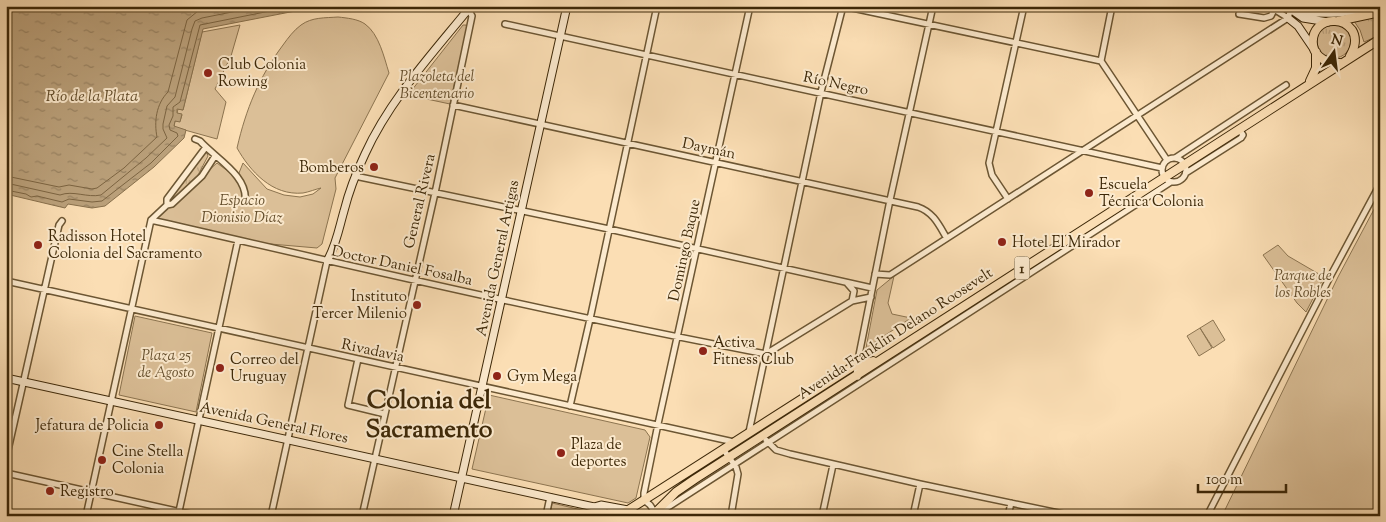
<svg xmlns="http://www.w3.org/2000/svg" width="1386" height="522" font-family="'Sorts Mill Goudy',serif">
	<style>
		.grass { fill: url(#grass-tufts); stroke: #8c7450 }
		.park { fill: #dbbf97; stroke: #8c7450 }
		.water { fill: url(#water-ripples); stroke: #88704c }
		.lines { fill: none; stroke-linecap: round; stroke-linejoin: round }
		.shore { stroke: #7c6441; stroke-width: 1 }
		.street-casing { stroke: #6c5633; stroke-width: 8 }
		.secondary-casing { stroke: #3d2808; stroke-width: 9 }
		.primary-casing { stroke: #3d2808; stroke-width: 10 }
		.street { stroke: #fceace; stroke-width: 5 }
		.secondary { stroke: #fceace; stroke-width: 7 }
		.primary { stroke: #fbdeb4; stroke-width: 8 }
		.poi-dot { fill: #8f2418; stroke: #fceace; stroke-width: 2 }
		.labels { text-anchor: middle; stroke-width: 4; stroke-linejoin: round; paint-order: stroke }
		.shield { fill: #fceace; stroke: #766243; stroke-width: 1 }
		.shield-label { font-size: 14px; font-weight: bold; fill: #3d2808 }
		.poi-label { font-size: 15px; fill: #3d2808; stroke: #fceace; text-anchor: start }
		.park-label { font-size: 15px; font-style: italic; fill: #644e2c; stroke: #fceace }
		.street-label { font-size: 15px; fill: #3d2808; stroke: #fceace }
		.water-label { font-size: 16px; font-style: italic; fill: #624c2a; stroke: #fceace }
		.town-label { font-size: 25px; font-weight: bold; fill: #3d2808; stroke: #fceace }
	</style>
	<defs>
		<pattern id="grass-tufts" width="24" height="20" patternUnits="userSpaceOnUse" patternTransform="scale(1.25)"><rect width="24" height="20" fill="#dbbf97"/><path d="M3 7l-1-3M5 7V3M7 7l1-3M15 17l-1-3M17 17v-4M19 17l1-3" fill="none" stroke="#bda481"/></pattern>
		<pattern id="water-ripples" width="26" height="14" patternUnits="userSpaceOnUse" patternTransform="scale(1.25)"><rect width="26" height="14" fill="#baa07a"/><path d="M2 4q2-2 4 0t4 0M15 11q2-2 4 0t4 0" fill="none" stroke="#988262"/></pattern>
	</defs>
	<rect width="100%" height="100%" fill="#fbdeb4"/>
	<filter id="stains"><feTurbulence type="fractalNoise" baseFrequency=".004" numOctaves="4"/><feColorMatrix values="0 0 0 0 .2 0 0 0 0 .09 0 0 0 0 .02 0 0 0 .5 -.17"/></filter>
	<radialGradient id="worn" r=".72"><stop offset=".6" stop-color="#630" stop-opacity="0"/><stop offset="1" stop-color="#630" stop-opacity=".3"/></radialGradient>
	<path class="grass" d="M1380 15V35L1364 42 1360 30 1354 21Z
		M1317 41a17 17 0 1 1 34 0a17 17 0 1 1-34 0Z
		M205 153H207L208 156 198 175 173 199 171 198Z"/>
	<path class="park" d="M338 17C347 18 358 19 365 24 379 34 384 57 389 73L335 178 336 189 322 244 317 248 259 243 155 218 217 163 237 178 243 163 267 189 284 195 300 197 313 194 321 188C316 189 309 192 303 193 272 196 250 171 237 148 246 109 259 77 283 45 288 38 294 30 301 25 312 17 325 18 338 17Z
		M240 25 231 56 215 89 226 102 217 139 174 127 175 121H180L182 115 177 113 178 109 183 110 202 32Z
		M463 25H466L467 28 450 104 408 95Z
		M1380 198V516H1222L1338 277Z
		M1278 245 1288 256 1324 277 1306 312 1297 303 1263 255Z
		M894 276 888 303 892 314 911 318 866 348 877 290Z
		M135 316 212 333 196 412 119 395Z
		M1213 320 1225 340 1213 348 1200 328Z
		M1200 328 1212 348 1199 356 1187 336Z
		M489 395 645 430 650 437 636 498 628 503 472 469Z
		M552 503 603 515 604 516H550Z"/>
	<path class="water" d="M6 6H321L203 29 183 110 177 109V113L182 114 180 122 175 121 174 126 186 130 184 138 154 167 105 206 92 208 68 204 65 208 6 194Z"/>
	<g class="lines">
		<path class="shore" d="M6 176 59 187 69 185 92 189 97 188 124 168 157 137C154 122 156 104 168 92L187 20 198 11 222 6
			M6 183 60 195C73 190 87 198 101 195L146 158 167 138 163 129V124L167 106 175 97 192 29 195 21 202 18 262 6
			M6 190 26 194 31 197 37 196 62 202 69 199 92 202 102 201 151 163 178 136 177 133 170 130 169 125 173 116V107L180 102 200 25 295 6"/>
		<g class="street-casing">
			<path id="street" d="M843 6 1101 61
				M1112 6 1101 61 1167 160
				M1269 6 1288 18
				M1239 14 1264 18 1271 16 1274 10
				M505 24 1162 168
				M453 105 918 207C933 212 939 225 946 237
				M195 139 200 141C215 158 249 176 245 202
				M1162 170a12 12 0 1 1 24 0a12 12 0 1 1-24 0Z
				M1175 158 1286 85
				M1186 173 1241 138 1243 135 1239 129
				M355 176 609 229 872 288
				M1008 199 992 175 989 163 1024 6
				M167 205 172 204 202 176 215 156
				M151 220C356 267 560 315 766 354L852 301 871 297
				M875 274 890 275 1288 18 1291 9 1286 6
				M6 281 734 442
				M847 283 854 291 852 301
				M358 359 348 405 385 414
				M858 377 856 375 858 360 890 200 933 6
				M570 406 590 319 657 6
				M749 432 821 92 843 6
				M766 440 776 450 790 454 920 484 1073 516
				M723 449 736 467 738 474 731 516
				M6 459 59 225 62 221
				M6 473 199 516
				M659 513 1171 182
				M656 514 650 505 644 500V493L658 424 750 6
				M86 516 151 220 167 205V199L206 147
				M178 516 238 240
				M271 516 327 261
				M362 516 435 193 472 16 468 9
				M546 516 550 497
				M822 516 833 465
				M913 516 920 484
				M1008 516 1011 503
				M1207 516 1331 275 1380 184"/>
		</g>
		<g class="secondary-casing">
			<path id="secondary" d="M1291 9C1321 17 1349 12 1380 8
				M1293 11 1303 18 1328 22
				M1288 18 1298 26 1313 48
				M327 261C336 246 339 228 344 211 349 191 356 173 365 154 390 99 433 53 471 6
				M6 378 594 507 601 505 628 510
				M594 507 597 510 613 516
				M453 516 567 6"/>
		</g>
		<g class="primary-casing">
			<path id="primary" d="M1338 21 1380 12
				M1340 63C1302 64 1307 19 1335 21 1342 21 1348 25 1352 30 1357 38 1355 48 1350 56
				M1310 81 1316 68V52
				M619 516 852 367 873 361
				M652 516 676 492 695 479 1380 39"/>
		</g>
		<use href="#street" class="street"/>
		<use href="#secondary" class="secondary"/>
		<use href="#primary" class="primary"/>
	</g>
	<g class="poi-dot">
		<circle cx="208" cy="73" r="5"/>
		<circle cx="374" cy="167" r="5"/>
		<circle cx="1089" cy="193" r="5"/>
		<circle cx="1002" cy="242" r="5"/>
		<circle cx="38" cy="245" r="5"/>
		<circle cx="417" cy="305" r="5"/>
		<circle cx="703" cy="351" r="5"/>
		<circle cx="220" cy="368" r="5"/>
		<circle cx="497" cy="376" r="5"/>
		<circle cx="159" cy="425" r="5"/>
		<circle cx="561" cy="453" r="5"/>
		<circle cx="102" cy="460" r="5"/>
		<circle cx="50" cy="491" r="5"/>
	</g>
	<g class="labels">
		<rect class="shield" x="1014.5" y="256.5" width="15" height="23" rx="4"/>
		<g class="shield-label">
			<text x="1022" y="273">1</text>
		</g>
		<g class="poi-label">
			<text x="218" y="69">Club Colonia<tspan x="218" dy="17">Rowing</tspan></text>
			<text x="364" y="172" text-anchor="end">Bomberos</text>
			<text x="1099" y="189">Escuela<tspan x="1099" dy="17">Técnica Colonia</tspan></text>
			<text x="48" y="241">Radisson Hotel<tspan x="48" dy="17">Colonia del Sacramento</tspan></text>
			<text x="1012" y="247">Hotel El Mirador</text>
			<text x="407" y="301" text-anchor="end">Instituto<tspan x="407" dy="17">Tercer Milenio</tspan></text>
			<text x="713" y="347">Activa<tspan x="713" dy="17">Fitness Club</tspan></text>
			<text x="230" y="364">Correo del<tspan x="230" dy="17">Uruguay</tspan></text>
			<text x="507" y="381">Gym Mega</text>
			<text x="149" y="430" text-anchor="end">Jefatura de Policia</text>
			<text x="571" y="449">Plaza de<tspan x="571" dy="17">deportes</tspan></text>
			<text x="112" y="456">Cine Stella<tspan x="112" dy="17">Colonia</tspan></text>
			<text x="60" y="496">Registro</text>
		</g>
		<g class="park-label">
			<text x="437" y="81">Plazoleta del<tspan x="437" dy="17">Bicentenario</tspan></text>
			<text x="242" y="205">Espacio<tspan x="242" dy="17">Dionisio Díaz</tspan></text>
			<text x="1303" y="280">Parque de<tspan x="1303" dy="17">los Robles</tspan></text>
			<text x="166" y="360">Plaza 25<tspan x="166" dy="17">de Agosto</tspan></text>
		</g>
		<g class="street-label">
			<text transform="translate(836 83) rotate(12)" y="5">Río Negro</text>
			<text transform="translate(709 148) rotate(12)" y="5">Daymán</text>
			<text transform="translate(419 201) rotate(-77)" y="5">General Rivera</text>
			<text transform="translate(684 250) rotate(-78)" y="5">Domingo Baque</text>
			<text transform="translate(497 258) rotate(-78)" y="5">Avenida General Artigas</text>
			<text transform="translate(402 265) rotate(12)" y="5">Doctor Daniel Fosalba</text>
			<text transform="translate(895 333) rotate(-33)" y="5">Avenida Franklin Delano Roosevelt</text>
			<text transform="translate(373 350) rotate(12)" y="5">Rivadavia</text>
			<text transform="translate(274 422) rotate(12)" y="5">Avenida General Flores</text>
		</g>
		<g class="water-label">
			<text x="92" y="101">Río de la Plata</text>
		</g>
		<g class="town-label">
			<text x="429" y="408">Colonia del<tspan x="429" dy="29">Sacramento</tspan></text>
		</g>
	</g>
	<rect width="1386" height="522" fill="none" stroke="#fbdeb4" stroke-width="25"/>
	<rect x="8" y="8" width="1371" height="507" fill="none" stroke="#3d2808" stroke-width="2.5"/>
	<rect x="12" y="12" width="1361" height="497" fill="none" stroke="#3d2808"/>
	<g transform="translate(1334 52) rotate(14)" stroke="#fceace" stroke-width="4" paint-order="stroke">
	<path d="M0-4L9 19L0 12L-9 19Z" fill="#3d2808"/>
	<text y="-8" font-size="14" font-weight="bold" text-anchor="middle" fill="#3d2808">N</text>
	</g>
	<path d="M1198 484v8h88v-8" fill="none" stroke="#3d2808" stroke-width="2.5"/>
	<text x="1206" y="484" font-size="15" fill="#3d2808" stroke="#fceace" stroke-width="4" paint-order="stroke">100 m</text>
	<rect width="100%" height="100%" filter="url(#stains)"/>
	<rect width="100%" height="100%" fill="url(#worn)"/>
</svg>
